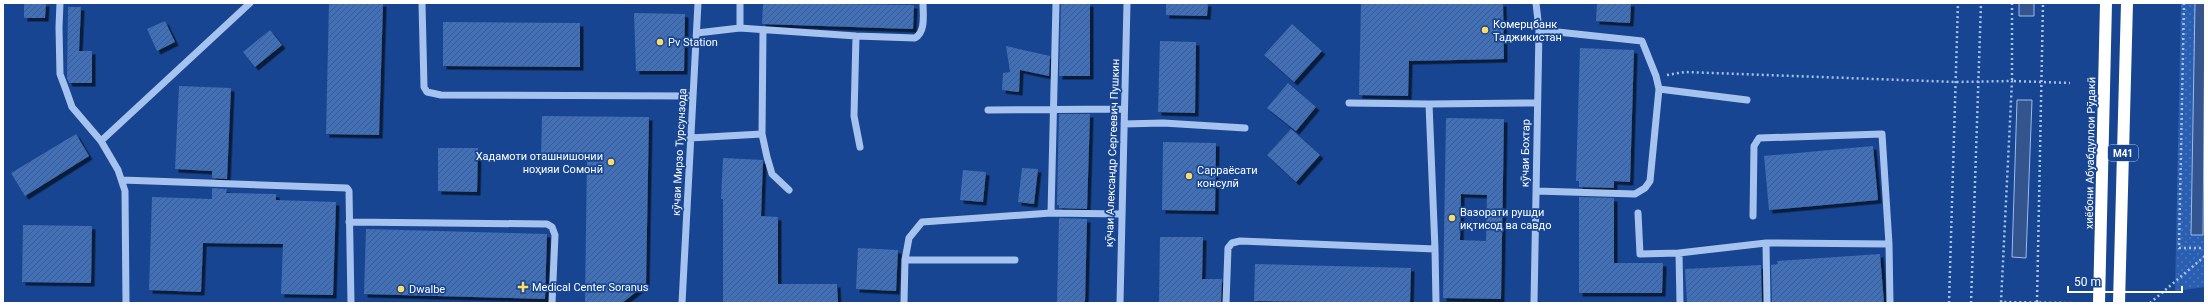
<svg xmlns="http://www.w3.org/2000/svg" width="2208" height="306" font-family="Roboto,sans-serif">
	<style>
		.green { fill: url(#green-dots) }
		.water { fill: #33548d; stroke: #98bcf2 }
		.building { fill: url(#building-hatch); fill-rule: evenodd; filter: url(#shadow) }
		.lines { fill: none; stroke-linecap: round; stroke-linejoin: round }
		.path { stroke: #a6c3f0; stroke-width: 2.5; stroke-dasharray: 2 3; stroke-linecap: butt }
		.minor { stroke: #a6c3f0; stroke-width: 7 }
		.highway { stroke: #fff; stroke-width: 12 }
		.poi-dot { fill: #ffdc65; stroke: #174591; stroke-width: 1.5 }
		.labels { text-anchor: middle; stroke-width: 3.5; stroke-linejoin: round; paint-order: stroke }
		.shield { fill: #174591; stroke: #b9c7de; stroke-width: 1 }
		.shield-label { font-size: 10px; font-weight: bold; fill: #fff }
		.poi-label { font-size: 11px; fill: #fff; stroke: #174591; text-anchor: start }
		.street-label { font-size: 11px; fill: #fff; stroke: #174591 }
	</style>
	<defs>
		<pattern id="green-dots" width="8" height="8" patternUnits="userSpaceOnUse"><rect width="8" height="8" fill="#2a5eb0"/><path d="M2 2h.1M6 6h.1" fill="none" stroke="#4a76bc" stroke-width="1.8" stroke-linecap="round"/></pattern>
		<pattern id="building-hatch" width="6" height="6" patternUnits="userSpaceOnUse"><rect width="6" height="6" fill="#406fb9"/><path d="M-1 1l2-2M0 6l6-6M5 7l2-2" fill="none" stroke="#475c7d"/></pattern>
		<filter id="shadow"><feDropShadow dx="3.5" dy="3.5" stdDeviation="0" flood-color="#0009"/></filter>
	</defs>
	<rect width="100%" height="100%" fill="#174591"/>
	<path class="green" d="M2181 3H2205V287L2175 291Z"/>
	<path class="water" d="M2019 3H2034V16H2019Z
		M2195 3H2205L2203 235H2191Z
		M2017 100H2032L2026 258 2012 257Z"/>
	<path class="building" d="M24 3H46L45 18H24Z
		M329 3H383L379 135 326 134Z
		M763 3 914 5 913 29 762 24Z
		M1061 3H1090V76H1059Z
		M1166 3H1208L1207 16 1166 15Z
		M1361 3H1503L1504 59 1409 61 1408 96 1359 95Z
		M1597 3H1631L1630 23 1596 21Z
		M68 7H81L79 51H92V83H69L67 78Z
		M634 13 685 14 684 71H636Z
		M165 21 175 42 157 51 147 29Z
		M443 22 580 23V67L443 66Z
		M1292 24 1322 51 1294 82 1264 55Z
		M270 30 282 45 255 67 243 52Z
		M1160 41 1196 42 1195 113 1158 112Z
		M1006 46 1050 56 1049 76 1020 70 1019 92 1002 90 1003 73 1010 72Z
		M1580 48 1634 50 1630 182 1614 181V188L1579 187V181H1576Z
		M1288 83 1316 107 1296 131 1267 108Z
		M179 86 231 88 227 179 212 178V171L175 169Z
		M1059 114H1090L1087 209 1059 208V205H1057Z
		M542 116 649 117 646 284 622 303H585L587 155H541Z
		M1446 118 1504 119 1501 299 1443 298ZM1461 194 1487 195 1486 241 1460 240Z
		M1291 129 1320 155 1296 182 1267 155Z
		M76 134 89 156 25 196 11 173Z
		M1163 142 1216 143 1215 211 1162 210Z
		M1873 146 1878 200 1769 210 1764 156Z
		M438 148H478L477 192 438 191Z
		M723 158 763 160 761 216 778 217V284H837L838 303H723V199H721Z
		M1022 168 1038 169 1034 204 1018 202Z
		M963 170 986 172 983 202 960 200Z
		M212 188 227 189 226 193 276 194V200L336 202 333 295 281 294 283 244 203 243 201 292 149 290 152 197 212 199Z
		M1579 197 1614 198V263H1663L1662 293H1579Z
		M1059 218 1087 219 1085 303H1057Z
		M23 225 92 226 91 283 22 282Z
		M366 229 547 234 545 299 364 294Z
		M1160 237H1203L1202 279H1222L1221 303H1159Z
		M858 248 898 250 896 291 856 289Z
		M1880 254 1884 303H1772L1771 265 1778 264 1777 261Z
		M1255 264 1411 268 1410 303 1254 301Z
		M1761 265 1762 303H1687L1685 269Z"/>
	<g class="lines">
		<path class="path" d="M2012 3V81L2070 83
			M2184 3 2179 248H2205
			M1667 75 1685 72 1956 82 2012 81 2001 302 2071 303
			M2037 302 2043 3
			M1949 303 1958 3
			M1971 303 1981 3
			M2150 303 2205 256"/>
		<path class="minor" d="M60 3 59 27 60 74 66 90 72 107 101 141 118 170 125 191 126 303
			M422 3 424 87 427 92 441 95 693 96
			M740 28V3
			M697 33 740 28 856 36 915 38C926 32 923 14 923 3
			M856 36 854 116 860 147
			M1659 89 1747 100
			M1349 103 1429 104
			M988 110 1124 109
			M1124 124 1163 123 1245 128
			M762 134 767 157 772 174 789 190
			M690 138 762 134 763 31
			M101 141 250 3
			M122 180 347 188 349 191 351 303
			M1536 191 1635 194 1645 188 1650 181 1659 89 1656 76 1642 41 1539 30
			M1051 213 1056 3
			M1638 213 1640 254 1679 253 1680 303
			M1753 216 1754 146 1759 138 1882 134 1889 244 1766 243 1767 303
			M349 222 547 224 552 227 555 235 552 303
			M1889 244 1890 303
			M1435 249 1429 104 1537 103
			M1679 253 1766 243
			M905 260H1015
			M682 303 698 3
			M904 303 905 260 909 238 922 222 1051 213 1121 214
			M1120 303 1127 3
			M1226 303 1228 248 1232 243 1240 241 1435 249 1436 303
			M1534 303 1539 30 1536 3"/>
		<path class="highway" d="M2099 303 2106 3
			M2119 303 2127 3"/>
	</g>
	<g class="poi-dot">
		<circle cx="1485" cy="30" r="4"/>
		<circle cx="660" cy="42" r="4"/>
		<circle cx="611" cy="162" r="4"/>
		<circle cx="1189" cy="176" r="4"/>
		<circle cx="1452" cy="218" r="4"/>
		<path d="M521 281h4v4h4v4h-4v4h-4v-4h-4v-4h4z"/>
		<circle cx="401" cy="289" r="4"/>
	</g>
	<g class="labels">
		<rect class="shield" x="2108" y="145" width="30" height="16" rx="3"/>
		<g class="shield-label">
			<text x="2123" y="157">M41</text>
		</g>
		<g class="poi-label">
			<text x="1493" y="28">Комерцбанк<tspan x="1493" dy="13">Таджикистан</tspan></text>
			<text x="668" y="46">Pv Station</text>
			<text x="603" y="160" text-anchor="end">Хадамоти оташнишонии<tspan x="603" dy="13">ноҳияи Сомонӣ</tspan></text>
			<text x="1197" y="174">Сарраёсати<tspan x="1197" dy="13">консулӣ</tspan></text>
			<text x="1460" y="216">Вазорати рушди<tspan x="1460" dy="13">иқтисод ва савдо</tspan></text>
			<text x="532" y="291">Medical Center Soranus</text>
			<text x="409" y="293">Dwalbe</text>
		</g>
		<g class="street-label">
			<text transform="translate(679 152) rotate(-87)" y="4">кӯчаи Мирзо Турсунзода</text>
			<text transform="translate(1112 153) rotate(-88)" y="4">кӯчаи Александр Сергеевич Пушкин</text>
			<text transform="translate(1525 153) rotate(-89)" y="4">кӯчаи Бохтар</text>
			<text transform="translate(2090 153) rotate(-89)" y="4">хиёбони Абуабдуллои Рӯдакӣ</text>
		</g>
	</g>
	<rect width="2208" height="306" fill="none" stroke="#ffffff" stroke-width="8"/>
	<path d="M2068 286v6h114v-6" fill="none" stroke="#ffffff" stroke-width="2"/>
	<text x="2074" y="286" font-size="12" fill="#ffffff" stroke="#174591" stroke-width="3" paint-order="stroke">50 m</text>
</svg>
